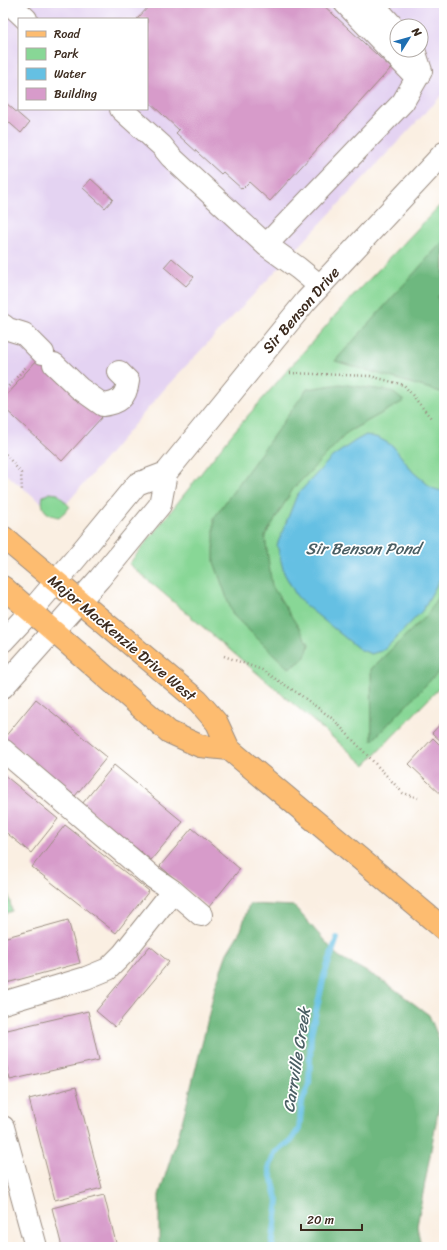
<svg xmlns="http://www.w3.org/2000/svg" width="447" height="1250" font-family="Sriracha,sans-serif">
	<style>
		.built { fill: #e4d3f2; fill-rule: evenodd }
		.green { fill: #88d796; stroke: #62805a }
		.forest { fill: #6eb87f; stroke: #54714e }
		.water { fill: #65c0e3; stroke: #507580 }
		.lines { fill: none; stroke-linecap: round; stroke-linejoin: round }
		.stream { stroke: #65c0e3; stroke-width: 6 }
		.building { fill: #d79bca }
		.minor-casing { stroke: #9a8c80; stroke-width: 24 }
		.major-casing { stroke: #9a8c80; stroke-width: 24 }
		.path { stroke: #9a8c80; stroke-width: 2.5; stroke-dasharray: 1 3; stroke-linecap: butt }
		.minor { stroke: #fff; stroke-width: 22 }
		.major { stroke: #fdbc70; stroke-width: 22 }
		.labels { text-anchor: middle; stroke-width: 3.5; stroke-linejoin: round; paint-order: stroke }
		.street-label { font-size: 15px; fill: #3b2a1e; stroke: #fff }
		.water-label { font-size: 16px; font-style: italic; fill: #4a5e63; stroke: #fff }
	</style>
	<rect width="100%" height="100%" fill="#fff"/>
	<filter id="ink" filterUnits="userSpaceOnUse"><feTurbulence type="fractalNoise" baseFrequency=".025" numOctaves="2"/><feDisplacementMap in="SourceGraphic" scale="8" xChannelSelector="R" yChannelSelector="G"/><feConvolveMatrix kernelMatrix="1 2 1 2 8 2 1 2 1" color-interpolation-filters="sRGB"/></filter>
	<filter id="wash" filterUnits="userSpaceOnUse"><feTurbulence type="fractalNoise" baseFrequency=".012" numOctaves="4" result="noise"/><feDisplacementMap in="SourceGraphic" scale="16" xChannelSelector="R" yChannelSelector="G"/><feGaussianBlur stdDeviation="0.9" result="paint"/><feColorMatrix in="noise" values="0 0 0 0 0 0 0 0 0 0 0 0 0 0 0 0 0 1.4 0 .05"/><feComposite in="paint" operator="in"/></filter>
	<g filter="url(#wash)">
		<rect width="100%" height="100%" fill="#faefe2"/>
		<path class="built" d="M3 3H438L444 9V93L167 386 57 515 3 472ZM19 19H147V109H19ZM397 26H421V50H397Z"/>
		<path class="green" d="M444 201V683L365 765 129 564 232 434 339 311Z
			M50 493 58 494 70 507 59 517C46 515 40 509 43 496Z
			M3 870 12 911 3 914Z"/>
		<path class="forest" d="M444 240V293L438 296 444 336V393L335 361Z
			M340 384 391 391 404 401 348 432 293 489 265 536 272 586 309 644C307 657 300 664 288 668L233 615 214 562V518L307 389Z
			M444 586V666L372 741 371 669 427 615Z
			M249 904 294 906 338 956 385 982 429 1015 444 1051V1079L417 1226 421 1247H159V1195L181 1126 203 1040 215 987 227 953 241 930Z"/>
		<path class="water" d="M366 435 379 438 393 446 413 472 432 488 444 492V572L422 611 391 643 381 651 371 654 359 649 305 605 296 595 284 573 277 545 297 495 332 457 355 441Z"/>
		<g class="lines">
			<path class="stream" d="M272 1247 278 1201 269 1168 275 1153 291 1141 299 1129 302 1102 309 1084 311 1034 324 976 337 938"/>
		</g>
		<g id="blocks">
			<path class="building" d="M152 3H321L391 68 270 201 249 182 242 189 223 172 221 174 176 133 179 130 147 100V19H137Z
				M6 103 29 123 21 133 3 117V107Z
				M91 179 113 199 105 208 83 188Z
				M172 258 194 277 186 286 164 267Z
				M49 347 60 357 49 369 102 417 62 461 3 407V399L17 384 16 383Z
				M36 699 107 757 75 796 4 738Z
				M444 720V744L432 733Z
				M433 738 444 749V797L409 764Z
				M114 765 183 822 151 860 82 804Z
				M3 774 58 819 31 853 3 830Z
				M65 825 149 891 116 933 32 867Z
				M192 828 240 869 208 908 160 866Z
				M68 920 80 963 3 984V938Z
				M150 946 169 962 115 1027 96 1011Z
				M88 1011 99 1060 10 1080 3 1051V1031Z
				M76 1087 102 1188 55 1200 29 1099Z
				M104 1195 117 1247H62L52 1208Z"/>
		</g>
	</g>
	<g filter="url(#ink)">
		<use href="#blocks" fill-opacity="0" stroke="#9a8c80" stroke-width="1"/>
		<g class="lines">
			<g class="minor-casing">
				<path id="minor" d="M9 3 26 19
					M345 3 417 78
					M372 3 397 31
					M121 109 162 146 171 157 266 245 298 268 320 286
					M266 245 403 102 421 71 414 50
					M3 325 8 329 24 334 43 353
					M54 364 79 388 103 405C119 403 126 398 128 381L119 372
					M3 641 31 611 77 557 137 484 166 473
					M3 687 100 578 160 505 166 473 306 301 444 153
					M3 750 151 876 173 891 201 915
					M3 1003 86 978 108 969 123 954 173 891
					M3 1127 36 1247"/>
			</g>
			<g class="major-casing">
				<path id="major" d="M3 537 198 701 217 723 229 749 444 929
					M3 587 169 732 200 746 229 749"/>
			</g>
			<path class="path" d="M290 373 370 376 404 385 431 418
				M3 392 27 366
				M3 451 21 473 22 491
				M224 656 262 670 299 694 333 719 403 793 418 798"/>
			<use href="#minor" class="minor"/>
			<use href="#major" class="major"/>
		</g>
	</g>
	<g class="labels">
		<g class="street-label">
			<text transform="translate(301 310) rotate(-49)" y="5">Sir Benson Drive</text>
			<text transform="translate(122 638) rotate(40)" y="5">Major MacKenzie Drive West</text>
		</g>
		<g class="water-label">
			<text x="363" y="554">Sir Benson Pond</text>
			<text transform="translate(296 1060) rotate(-81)" y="6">Carrville Creek</text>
		</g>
	</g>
	<rect width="447" height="1250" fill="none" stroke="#fff" stroke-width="16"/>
	<rect x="18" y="18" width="130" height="92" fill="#ffffff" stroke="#b1aaa5"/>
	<rect x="26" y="31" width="20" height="6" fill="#fdbc70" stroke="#b1aaa5"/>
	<text x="54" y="38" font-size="12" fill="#3b2a1e">Road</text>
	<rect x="26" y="48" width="20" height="12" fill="#88d796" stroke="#b1aaa5"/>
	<text x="54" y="58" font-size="12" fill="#3b2a1e">Park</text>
	<rect x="26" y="68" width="20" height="12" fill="#65c0e3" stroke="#b1aaa5"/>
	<text x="54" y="78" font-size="12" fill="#3b2a1e">Water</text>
	<rect x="26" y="88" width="20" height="12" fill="#d79bca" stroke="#b1aaa5"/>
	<text x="54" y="98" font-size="12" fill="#3b2a1e">Building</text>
	<g transform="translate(409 38) rotate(53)"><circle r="19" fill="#ffffff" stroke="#b1aaa5"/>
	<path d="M0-3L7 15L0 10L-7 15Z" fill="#1f6fb2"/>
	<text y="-6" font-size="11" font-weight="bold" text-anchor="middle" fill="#3b2a1e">N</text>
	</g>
	<path d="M301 1224v6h61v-6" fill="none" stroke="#3b2a1e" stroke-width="2"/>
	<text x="307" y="1224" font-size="12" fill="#3b2a1e" stroke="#ffffff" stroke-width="3" paint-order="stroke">20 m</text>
</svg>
